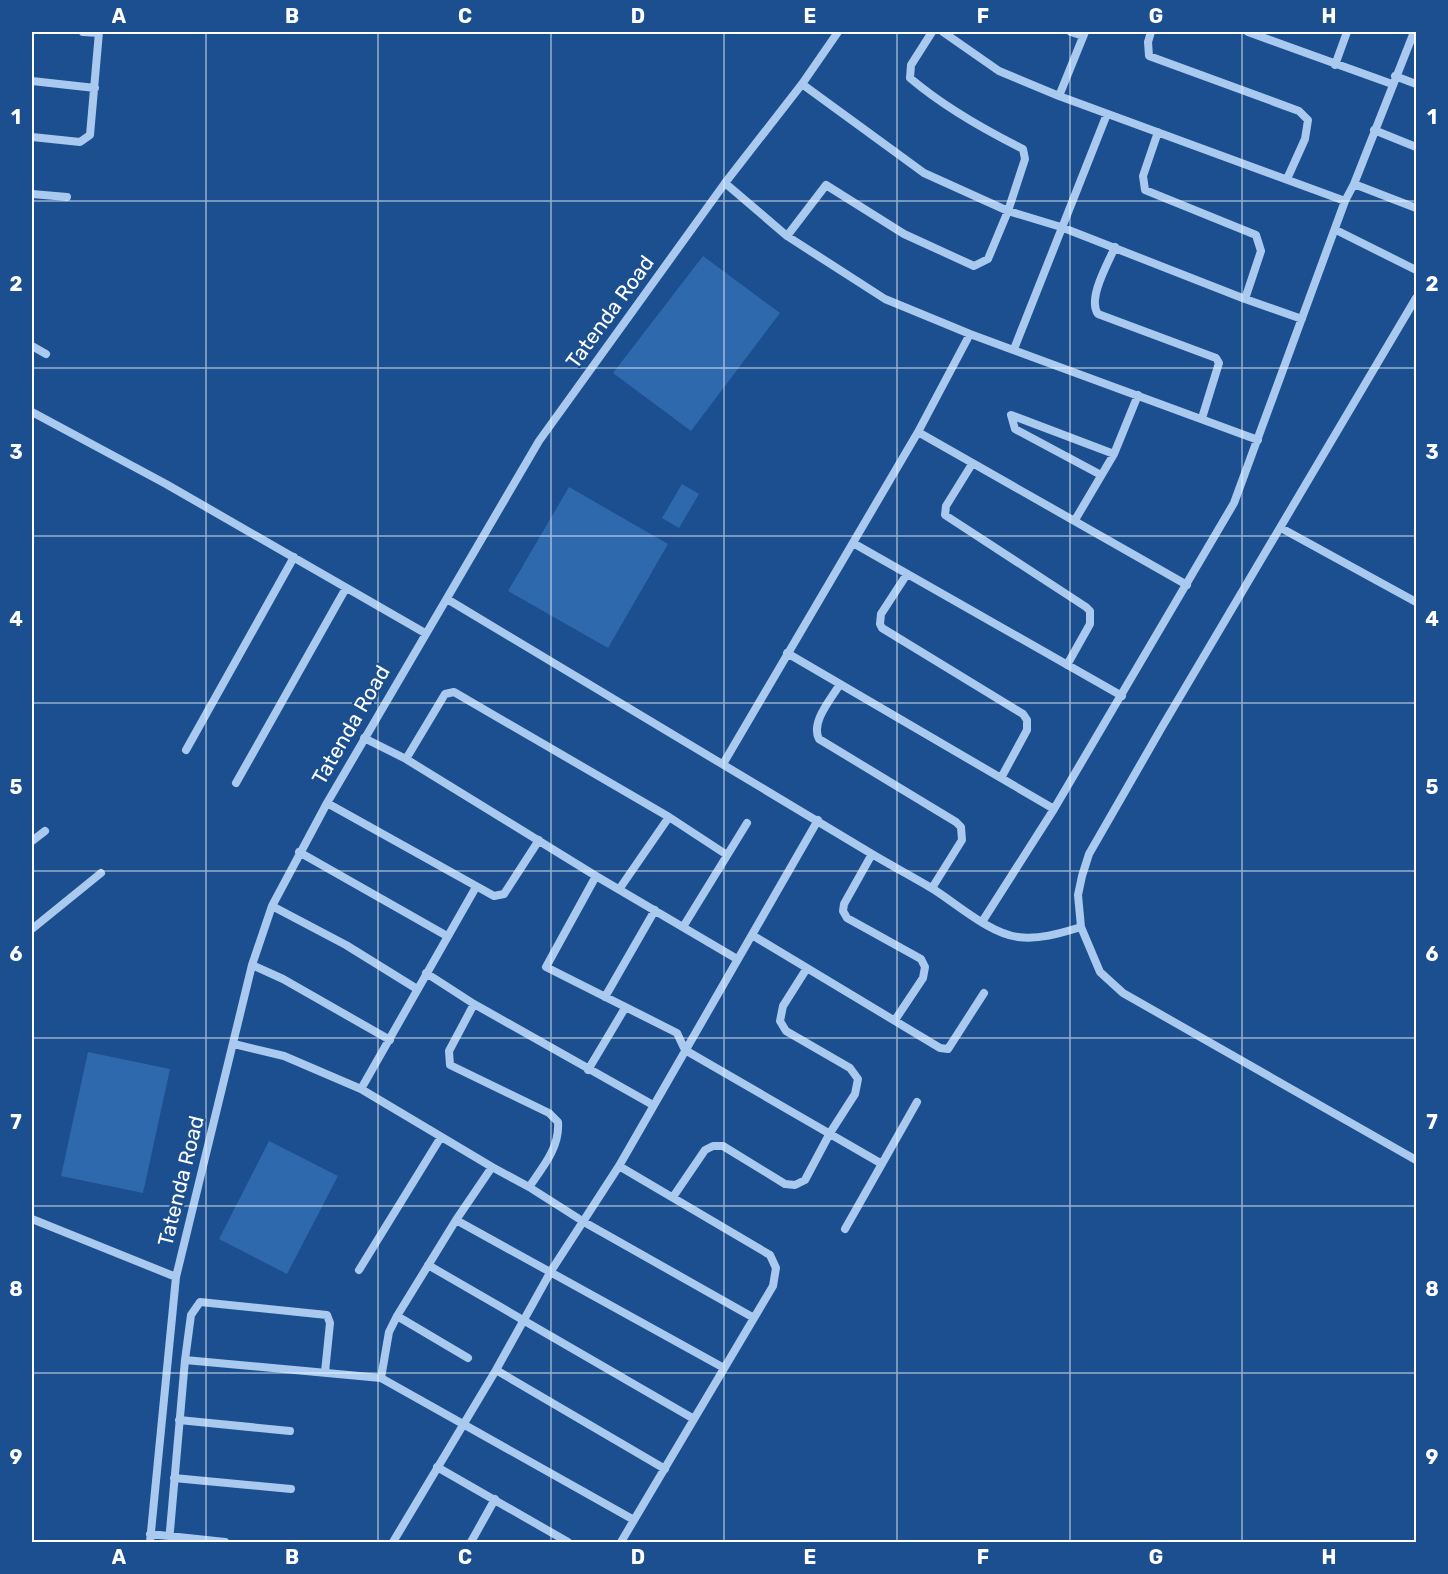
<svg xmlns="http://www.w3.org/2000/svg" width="1448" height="1574" font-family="Rubik,sans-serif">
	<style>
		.green { fill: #2e69ad }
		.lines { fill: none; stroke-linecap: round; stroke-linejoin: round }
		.minor { stroke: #a9c9ee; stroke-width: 8 }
		.grid { fill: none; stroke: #fff; stroke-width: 1.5; stroke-opacity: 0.55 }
		.labels { text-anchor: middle; stroke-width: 4.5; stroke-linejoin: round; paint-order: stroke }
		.street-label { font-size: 21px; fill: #fff; stroke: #1b4f8f }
		.neatline { fill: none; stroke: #fff; stroke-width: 2 }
		.grid-label { font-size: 20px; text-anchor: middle; font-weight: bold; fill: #fff }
	</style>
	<rect width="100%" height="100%" fill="#1b4f8f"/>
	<path class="green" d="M703 256 780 313 691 431 613 373Z
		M682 484 699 494 679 528 662 518Z
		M569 487 668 544 608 648 508 591Z
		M88 1052 170 1069 143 1193 61 1176Z
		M269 1141 338 1176 287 1274 219 1239Z"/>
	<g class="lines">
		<path class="minor" d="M83 32 99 33
			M943 32 999 71 1059 96 1345 201
			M1071 32 1083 36
			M1151 32 1148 42 1149 56 1299 111 1308 120 1305 139 1287 179
			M1248 32 1392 84
			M1335 65 1347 32
			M1395 76 1416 84
			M32 81 95 88
			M802 84 924 173 1008 211 1061 227 1245 299 1302 319
			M1059 96 1085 32
			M1374 130 1416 147
			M1158 132 1143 176 1145 190 1256 235 1261 251 1245 299
			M32 137 80 142 90 135 99 32
			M725 183 787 236 885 299 970 334 1258 440
			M1354 184 1416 208
			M32 194 67 197
			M1336 230 1416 270
			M787 236 826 185 904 234 974 266 988 259 1008 211 1025 159 1023 149C983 129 944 107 910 78L911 65 932 32
			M1115 247C1108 263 1087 299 1098 314L1216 358 1219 363 1202 418
			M1416 298 1162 727 1089 854 1082 876 1078 895 1081 927 1100 972 1123 993 1416 1160
			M32 346 46 354
			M1014 349 1107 114
			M32 412 166 484 425 633
			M918 432 1187 585
			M972 464 946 506 945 515 1086 607 1090 611V624L1067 665
			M1101 475 1015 429 1011 415 1114 454
			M1075 520 1114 454 1138 395
			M1281 528 1416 602
			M853 543 1122 696
			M907 574 881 614 880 624 882 628 1023 714 1027 720V730L1001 778
			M447 599 872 854C892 866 913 877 933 889 957 904 989 933 1018 937 1039 940 1061 933 1081 927
			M787 653 1054 809
			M840 684C832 698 810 722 819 739L956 822 961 827 962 840 932 888
			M364 738 406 759 596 876 737 959
			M186 750 294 557
			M406 759 445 694 454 692 669 817 620 888
			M723 764 918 432 970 334
			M236 783 346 588
			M327 803 494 896 504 894 539 840
			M669 817 727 855
			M32 841 45 831
			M299 852 447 936
			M872 854 844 904 843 911 847 918 921 959 925 967 923 978 895 1020
			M596 876 546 967 677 1033 685 1050 882 1164
			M272 906 346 945 417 989
			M982 922 1054 809 1234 503 1345 201 1354 184 1414 32
			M683 927 747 823
			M32 929 101 873
			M752 935 940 1048 948 1049 984 993
			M252 965 283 979 390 1040
			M426 973 474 1004 653 1105
			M605 997 655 910
			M474 1004 449 1051 450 1065 549 1113 558 1122C560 1147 543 1167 529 1187
			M234 1044 284 1056 361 1089 492 1167 529 1187 584 1222 754 1318
			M588 1070 625 1008
			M361 1089 476 887
			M619 1166 770 1255 776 1268 773 1286 621 1542
			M673 1197 705 1150 713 1146H723L785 1184 795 1185 805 1180 830 1133 855 1094 858 1079 850 1068 786 1031 780 1021 783 1006 807 968
			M32 1219 176 1277
			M456 1220 724 1368
			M845 1229 917 1102
			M428 1265 694 1419
			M359 1270 441 1137
			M397 1316 468 1358
			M185 1360 381 1378 634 1520
			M496 1370 665 1469
			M381 1378 389 1332 397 1316 456 1220 492 1167
			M179 1420 290 1431
			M437 1467 568 1542
			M174 1478 291 1489
			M150 1534 225 1542
			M150 1542 176 1277 252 965 272 906 327 803 539 441 725 183 802 84 838 32
			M169 1542 185 1360 191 1315 200 1302 327 1315 330 1323 325 1372
			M393 1542 496 1370 551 1271 619 1166 818 820
			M471 1542 495 1499"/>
	</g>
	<path class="grid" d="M206 32V1542M378 32V1542M551 32V1542M724 32V1542M897 32V1542M1070 32V1542M1242 32V1542M32 201H1416M32 368H1416M32 536H1416M32 703H1416M32 871H1416M32 1038H1416M32 1206H1416M32 1373H1416"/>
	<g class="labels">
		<g class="street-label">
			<text transform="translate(610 312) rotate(-54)" y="7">Tatenda Road</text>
			<text transform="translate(351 725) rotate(-60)" y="7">Tatenda Road</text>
			<text transform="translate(181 1181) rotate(-76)" y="7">Tatenda Road</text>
		</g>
	</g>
	<rect width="1448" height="1574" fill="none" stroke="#1b4f8f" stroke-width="66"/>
	<rect x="33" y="33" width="1382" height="1508" class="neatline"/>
	<g class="grid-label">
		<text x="119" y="23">A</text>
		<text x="292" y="23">B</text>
		<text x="465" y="23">C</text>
		<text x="638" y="23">D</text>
		<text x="810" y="23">E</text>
		<text x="983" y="23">F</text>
		<text x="1156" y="23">G</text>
		<text x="1329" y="23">H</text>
		<text x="16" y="124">1</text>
		<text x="1432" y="124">1</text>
		<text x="16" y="291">2</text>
		<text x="1432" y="291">2</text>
		<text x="16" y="459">3</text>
		<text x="1432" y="459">3</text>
		<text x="16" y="626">4</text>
		<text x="1432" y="626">4</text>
		<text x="16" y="794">5</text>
		<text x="1432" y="794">5</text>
		<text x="16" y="961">6</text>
		<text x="1432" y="961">6</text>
		<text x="16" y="1129">7</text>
		<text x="1432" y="1129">7</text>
		<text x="16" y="1296">8</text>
		<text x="1432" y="1296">8</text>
		<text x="16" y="1464">9</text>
		<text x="1432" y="1464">9</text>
		<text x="119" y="1564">A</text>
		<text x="292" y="1564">B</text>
		<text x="465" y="1564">C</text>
		<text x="638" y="1564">D</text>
		<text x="810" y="1564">E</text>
		<text x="983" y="1564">F</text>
		<text x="1156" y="1564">G</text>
		<text x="1329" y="1564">H</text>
	</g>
</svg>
